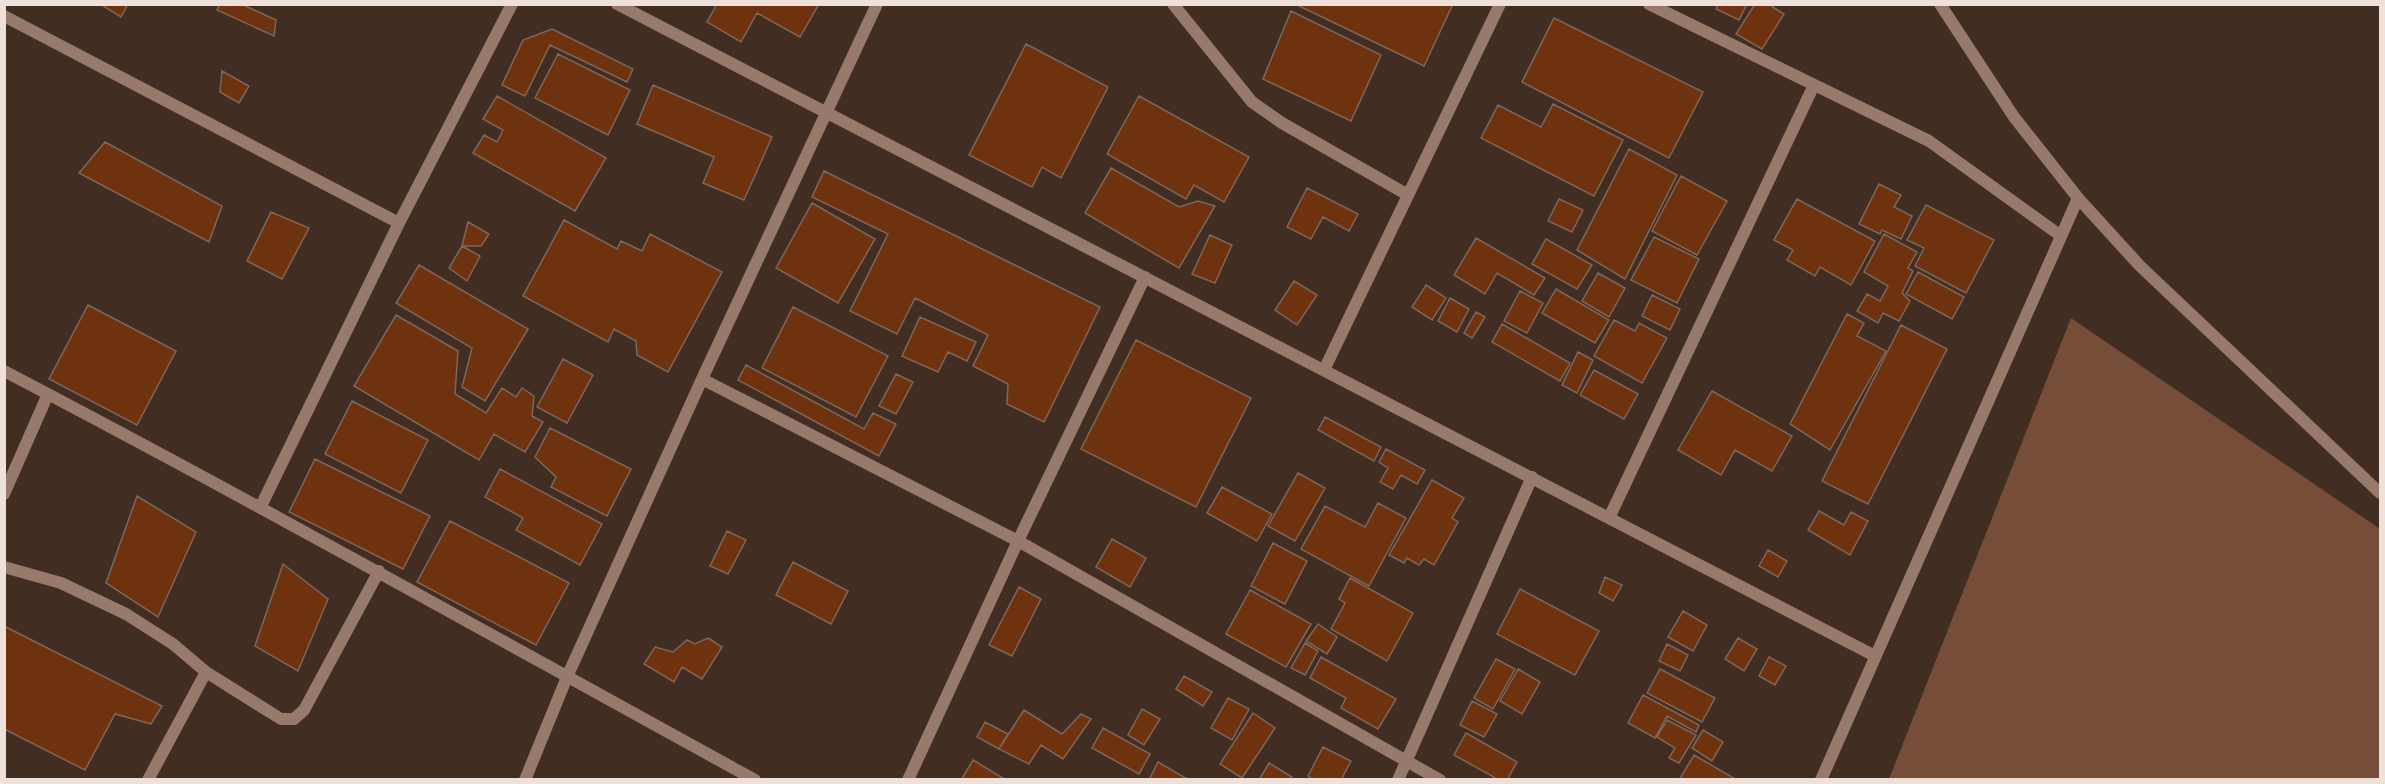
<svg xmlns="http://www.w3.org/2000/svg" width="2385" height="784" font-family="Lato,sans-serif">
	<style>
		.green { fill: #764d38 }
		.building { fill: #6e330e; stroke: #7d665a; stroke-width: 1.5 }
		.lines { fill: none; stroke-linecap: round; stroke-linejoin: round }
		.minor { stroke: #977a6b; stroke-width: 12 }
		.tertiary { stroke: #977a6b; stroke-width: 12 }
	</style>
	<rect width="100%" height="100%" fill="#412d22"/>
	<path class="green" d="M2071 318 2380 529V779H1889Z"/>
	<path class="building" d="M100 4H128L121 17Z
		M220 4H241L276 20 274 36 217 10Z
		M717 4H819L800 37 757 13 741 42 707 22Z
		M1295 4H1453L1424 66Z
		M1718 4H1747L1739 20 1716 9Z
		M1755 4H1768L1784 14 1762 49 1736 34Z
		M1291 11 1381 55 1351 121 1263 79Z
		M1554 18 1703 92 1669 158 1522 82Z
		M552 29 633 69 627 82 550 45 525 96 502 85 523 40Z
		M1026 44 1108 87 1061 178 1042 167 1032 187 969 155Z
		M558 54 630 90 608 135 535 98Z
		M222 71 249 86 239 103 220 92Z
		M653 85 772 137 744 200 703 183 714 157 637 124Z
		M497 96 606 158 575 211 473 153 484 135 497 142 503 130 483 119Z
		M1139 96 1249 157 1224 202 1194 185 1186 199 1107 154Z
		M1553 104 1623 140 1594 196 1481 138 1498 105 1541 127Z
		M105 142 222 206 209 242 79 173Z
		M1629 149 1677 175 1625 279 1577 250Z
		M1111 168 1179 207 1198 201 1215 206 1179 268 1085 213Z
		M824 171 1100 307 1044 422 1007 404 1008 384 973 366 988 335 915 298 897 334 850 311 888 234 812 197Z
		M1681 176 1727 201 1697 255 1652 231Z
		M1879 184 1901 195 1894 207 1912 216 1901 239 1882 230 1880 234 1859 224Z
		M1307 188 1358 214 1349 231 1323 217 1311 239 1287 227Z
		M1559 199 1583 210 1572 232 1548 221Z
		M1797 199 1875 241 1851 285 1820 267 1815 276 1787 260 1793 250 1774 240Z
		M812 203 875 239 838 303 776 268Z
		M1926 205 1994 240 1966 293 1915 266 1924 248 1907 240Z
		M271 212 309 228 282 279 247 261Z
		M564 220 617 249 621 241 642 251 650 234 722 272 668 372 637 355 636 341 614 329 608 342 523 296Z
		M468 222 489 234 481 246H462Z
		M1884 234 1917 252 1908 268 1913 271 1902 293 1910 301 1899 321 1883 313 1878 323 1857 311 1867 294 1880 301 1888 286 1864 272Z
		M1210 235 1232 245 1215 283 1192 274Z
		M1654 237 1699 259 1677 303 1631 280Z
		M1476 238 1545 278 1534 295 1497 273 1485 294 1454 275Z
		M1546 239 1592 265 1577 289 1532 264Z
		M462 246 480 256 467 281 449 268Z
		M419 265 528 329 485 401 462 387 472 348 396 303Z
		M1918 272 1964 297 1952 319 1906 294Z
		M1598 273 1625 288 1609 317 1582 301Z
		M1294 281 1317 295 1297 325 1275 310Z
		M1426 285 1446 298 1432 320 1412 307Z
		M1556 289 1609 320 1595 343 1542 313Z
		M1520 291 1543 303 1527 333 1504 321Z
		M1652 295 1680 309 1670 330 1642 316Z
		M1450 298 1469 309 1457 332 1438 321Z
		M88 305 176 351 137 425 49 379Z
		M793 307 888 356 856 417 762 368Z
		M1476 312 1485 317 1472 338 1464 333Z
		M1847 314 1864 323 1857 336 1886 351 1830 450 1790 424Z
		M396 315 458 351 455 394 486 413 502 388 516 397 522 388 534 396 532 416 543 422 525 452 494 434 479 460 354 386Z
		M920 317 976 342 967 361 948 352 938 372 902 356Z
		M1614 320 1635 331 1639 323 1667 338 1642 383 1594 356Z
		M1502 324 1570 363 1560 381 1492 342Z
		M1901 325 1947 349 1868 504 1822 481Z
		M1136 340 1251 398 1196 507 1081 449Z
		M1578 352 1593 360 1577 393 1562 385Z
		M563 359 593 375 567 423 537 407Z
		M746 365 864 429 873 413 896 424 879 456 738 380Z
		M1594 370 1638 394 1624 419 1580 395Z
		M896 374 913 382 896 414 879 406Z
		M1712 391 1792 436 1772 471 1735 450 1721 475 1678 450Z
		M352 401 428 440 401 493 325 454Z
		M1325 417 1381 447 1374 461 1318 430Z
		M550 428 631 469 607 516 551 487 556 477 535 457Z
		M1386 449 1425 470 1417 484 1401 475 1393 489 1380 482 1388 468 1379 462Z
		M315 459 430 516 403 569 289 512Z
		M500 469 602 524 580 565 516 530 523 518 485 497Z
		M1298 473 1325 488 1295 541 1268 526Z
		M1432 480 1464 498 1452 518 1458 522 1434 565 1424 559 1419 565 1407 558 1404 563 1389 555Z
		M1222 487 1272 514 1257 541 1207 513Z
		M137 496 196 532 158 617 106 583Z
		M1378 503 1406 518 1369 586 1301 549 1325 506 1365 527Z
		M1819 511 1844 525 1851 512 1868 521 1850 555 1808 530Z
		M450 521 569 583 536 645 417 582Z
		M727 531 746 540 728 574 710 566Z
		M1112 539 1146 558 1130 587 1096 567Z
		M1273 543 1307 561 1285 604 1251 586Z
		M1768 550 1787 561 1778 577 1759 566Z
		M793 562 848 591 831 624 776 595Z
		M283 564 328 599 298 671 255 646Z
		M1605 577 1622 585 1613 601 1599 593Z
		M1350 578 1413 613 1387 661 1331 629 1345 603 1339 599Z
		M1019 587 1041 599 1012 656 989 645Z
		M1520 589 1599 631 1575 675 1497 634Z
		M1250 590 1311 624 1286 667 1226 634Z
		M1683 611 1707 625 1693 651 1668 637Z
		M1318 624 1337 637 1327 654 1306 641Z
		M4 626 162 706 151 724 115 714 85 770 4 729Z
		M708 638 722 647 702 679 682 667 674 682 644 664 655 647 673 652 687 640 695 644Z
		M1738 638 1757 649 1744 671 1725 659Z
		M1305 643 1318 651 1305 675 1291 668Z
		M1667 644 1688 655 1680 671 1659 661Z
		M1321 657 1396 699 1378 729 1341 708 1346 698 1310 678Z
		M1769 657 1786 666 1775 685 1759 676Z
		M1496 659 1515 669 1493 709 1474 698Z
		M1518 669 1540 682 1522 714 1500 701Z
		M1660 669 1715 698 1702 722 1647 693Z
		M1184 676 1212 692 1203 706 1176 689Z
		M1643 695 1699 725 1696 732 1667 716 1655 738 1628 723Z
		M1228 698 1249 709 1232 740 1211 728Z
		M1472 701 1497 714 1484 737 1460 725Z
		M1142 709 1160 719 1144 745 1128 735Z
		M1024 710 1062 734 1081 714 1091 719 1063 759 1041 745 1029 764 999 749Z
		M1253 713 1275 728 1242 778 1220 764Z
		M1667 720 1696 735 1679 763 1669 758 1675 748 1657 737Z
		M985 722 1008 734 999 749 977 737Z
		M1103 728 1150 754 1139 774 1092 748Z
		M1703 730 1723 742 1712 761 1692 748Z
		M1466 733 1517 762 1507 780H1499L1454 755Z
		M1323 747 1351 761 1341 780H1314L1308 776Z
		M1694 755 1737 780H1679Z
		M973 760 1006 780H961Z
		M1158 762 1189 780H1153L1150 778Z
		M1269 763 1292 777 1290 780H1259Z"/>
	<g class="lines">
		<path class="minor" d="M617 4 1875 656
			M1173 4 1252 102 1282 123 1408 195
			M1649 4 1929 141 2061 236
			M4 16 399 223
			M1324 370 1500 4
			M4 371C257 503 505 643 755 780
			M702 379 1018 541 1440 780
			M4 494 48 394
			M261 506 399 223 512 4
			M1609 518 1814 85
			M4 567 61 583 126 614 173 644 206 672 281 719H294L304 710 379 571
			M148 780 206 672
			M525 780 567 677 702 379 877 4
			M908 780 1018 541 1145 277
			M1398 780 1532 477
			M1821 780 2078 198"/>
		<path class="tertiary" d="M1940 4 2014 117 2078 198 2140 266 2380 493"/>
	</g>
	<rect width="2385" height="784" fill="none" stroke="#efe1da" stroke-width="12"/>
</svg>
